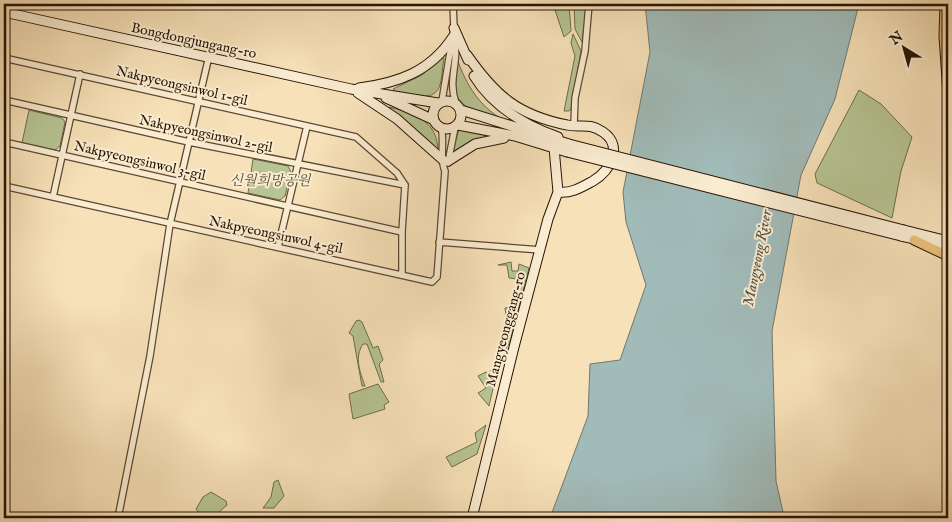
<svg xmlns="http://www.w3.org/2000/svg" width="952" height="522" font-family="'IM FELL English','Noto Serif KR',serif">
	<style>
		.green { fill: #b7c493; stroke: #6f6c4c }
		.water { fill: #a1bbb9; stroke: #707871 }
		.lines { fill: none; stroke-linecap: round; stroke-linejoin: round }
		.street-casing { stroke: #5b4731; stroke-width: 8 }
		.secondary-casing { stroke: #271404; stroke-width: 11 }
		.primary-casing { stroke: #271404; stroke-width: 11 }
		.street { stroke: #faecd1; stroke-width: 5.5 }
		.secondary { stroke: #faecd1; stroke-width: 9 }
		.primary { stroke: #ecc07c; stroke-width: 9 }
		.secondary-bridge-casing { stroke: #271404; stroke-width: 11; stroke-linecap: butt }
		.secondary-bridge { stroke: #faecd1; stroke-width: 9 }
		.labels { text-anchor: middle; stroke-width: 4; stroke-linejoin: round; paint-order: stroke }
		.street-label { font-size: 14px; fill: #271404; stroke: #faecd1 }
		.park-label { font-size: 14px; font-style: italic; fill: #595236; stroke: #faecd1 }
		.water-label { font-size: 15px; font-style: italic; fill: #524e43; stroke: #faecd1 }
	</style>
	<rect width="100%" height="100%" fill="#f7e1b8"/>
	<filter id="stains"><feTurbulence type="fractalNoise" baseFrequency=".004" numOctaves="4"/><feColorMatrix values="0 0 0 0 .2 0 0 0 0 .09 0 0 0 0 .02 0 0 0 .5 -.17"/></filter>
	<radialGradient id="worn" r=".72"><stop offset=".6" stop-color="#630" stop-opacity="0"/><stop offset="1" stop-color="#630" stop-opacity=".3"/></radialGradient>
	<path class="green" d="M553 4H569L571 31 564 37Z
		M574 4H587L582 42 575 29Z
		M573 34 581 51 571 109 569 111H564L575 56 571 43Z
		M456 56C467 87 480 109 511 124 494 118 460 112 455 91 453 81 456 66 456 56Z
		M442 58H444C440 80 445 101 415 95 408 94 398 94 393 89L422 75Z
		M859 90 881 104 912 137 901 171 892 218 817 183 815 174Z
		M389 107C415 113 438 121 438 152Z
		M29 110 62 118 65 122 60 146 55 150 22 143Z
		M459 129 485 135 486 137 469 142 452 154Z
		M253 159 288 166 291 172 285 196 280 200 248 193Z
		M511 262 512 271H518L519 264 529 268 510 342 504 352 502 339 507 322 505 308 516 306 517 279 509 278 507 265H498Z
		M359 320 362 322 373 348 378 346 383 360 379 364 384 382H381L367 344H363C354 357 360 372 365 386H362L353 336 349 333 356 321Z
		M497 365 498 367 489 406 478 393 486 388 478 376 486 372 488 373Z
		M378 384 389 402 384 405 385 409 353 419 349 394Z
		M486 425 477 454 452 467 446 457 477 442 475 433Z
		M278 480 284 496 274 508H263L271 497 274 482Z
		M211 492 226 501 227 505 212 518H203L196 509 203 497Z"/>
	<path class="water" d="M645 4H859L835 99 801 175 772 331 776 481 783 512 781 518H550L588 416 590 364 620 360 646 285 626 222 623 192 650 52Z"/>
	<g class="lines">
		<g class="street-casing">
			<path id="street" d="M454 39C460 60 447 80 456 103
				M4 58 356 137 397 173 405 185
				M4 100 189 142 405 185
				M442 101 454 28 453 4
				M574 125 575 98 585 51 589 4
				M4 142 402 232 405 185
				M448 163 455 127
				M4 186 432 282 437 277 445 171C439 158 445 142 441 127
				M53 197 80 74
				M402 232V275
				M439 242 541 250
				M278 247 307 126
				M118 518 150 356 170 224 209 56"/>
		</g>
		<g class="secondary-casing">
			<path id="secondary" d="M4 12 351 89 438 103
				M454 28 468 60
				M467 55C495 95 517 115 567 125 580 128 589 122 603 132 624 146 610 171 593 181 582 187 571 194 558 192
				M474 76C493 107 524 125 558 137
				M359 88C398 83 430 72 453 37
				M358 93 397 119 443 160
				M386 98 434 120
				M433 115a14 14 0 1 1 28 0a14 14 0 1 1-28 0Z
				M461 110 569 144
				M458 125 515 136 567 152
				M448 161 475 144 504 138
				M904 230 948 241
				M901 236 948 246
				M472 518 514 347 548 219 558 192 554 148"/>
		</g>
		<g class="primary-casing">
			<path id="primary" d="M945 4 944 36 948 94
				M914 240 948 256"/>
		</g>
		<use href="#street" class="street"/>
		<use href="#secondary" class="secondary"/>
		<use href="#primary" class="primary"/>
		<g class="secondary-bridge-casing">
			<path id="secondary-bridge" d="M569 144 904 230
				M567 152 901 236"/>
		</g>
		<use href="#secondary-bridge" class="secondary-bridge"/>
	</g>
	<g class="labels">
		<g class="street-label">
			<text transform="translate(194 40) rotate(12)" y="5">Bongdongjungang-ro</text>
			<text transform="translate(182 85) rotate(13)" y="5">Nakpyeongsinwol 1-gil</text>
			<text transform="translate(206 133) rotate(12)" y="5">Nakpyeongsinwol 2-gil</text>
			<text transform="translate(140 160) rotate(13)" y="5">Nakpyeongsinwol 3-gil</text>
			<text transform="translate(276 234) rotate(12)" y="5">Nakpyeongsinwol 4-gil</text>
			<text transform="translate(505 329) rotate(-75)" y="5">Mangyeonggang-ro</text>
		</g>
		<g class="park-label">
			<text x="270" y="185">신월희망공원</text>
		</g>
		<g class="water-label">
			<text transform="translate(757 258) rotate(-79)" y="5">Mangyeong River</text>
		</g>
	</g>
	<rect width="952" height="522" fill="none" stroke="#f7e1b8" stroke-width="20"/>
	<rect x="5" y="5" width="942" height="512" fill="none" stroke="#271404" stroke-width="2.5"/>
	<rect x="10" y="10" width="932" height="502" fill="none" stroke="#271404"/>
	<g transform="translate(904 48) rotate(323)" stroke="#faecd1" stroke-width="4" paint-order="stroke">
	<path d="M0-4L9 19L0 12L-9 19Z" fill="#271404"/>
	<text y="-8" font-size="14" font-weight="bold" text-anchor="middle" fill="#271404">N</text>
	</g>
	<rect width="100%" height="100%" filter="url(#stains)"/>
	<rect width="100%" height="100%" fill="url(#worn)"/>
</svg>
